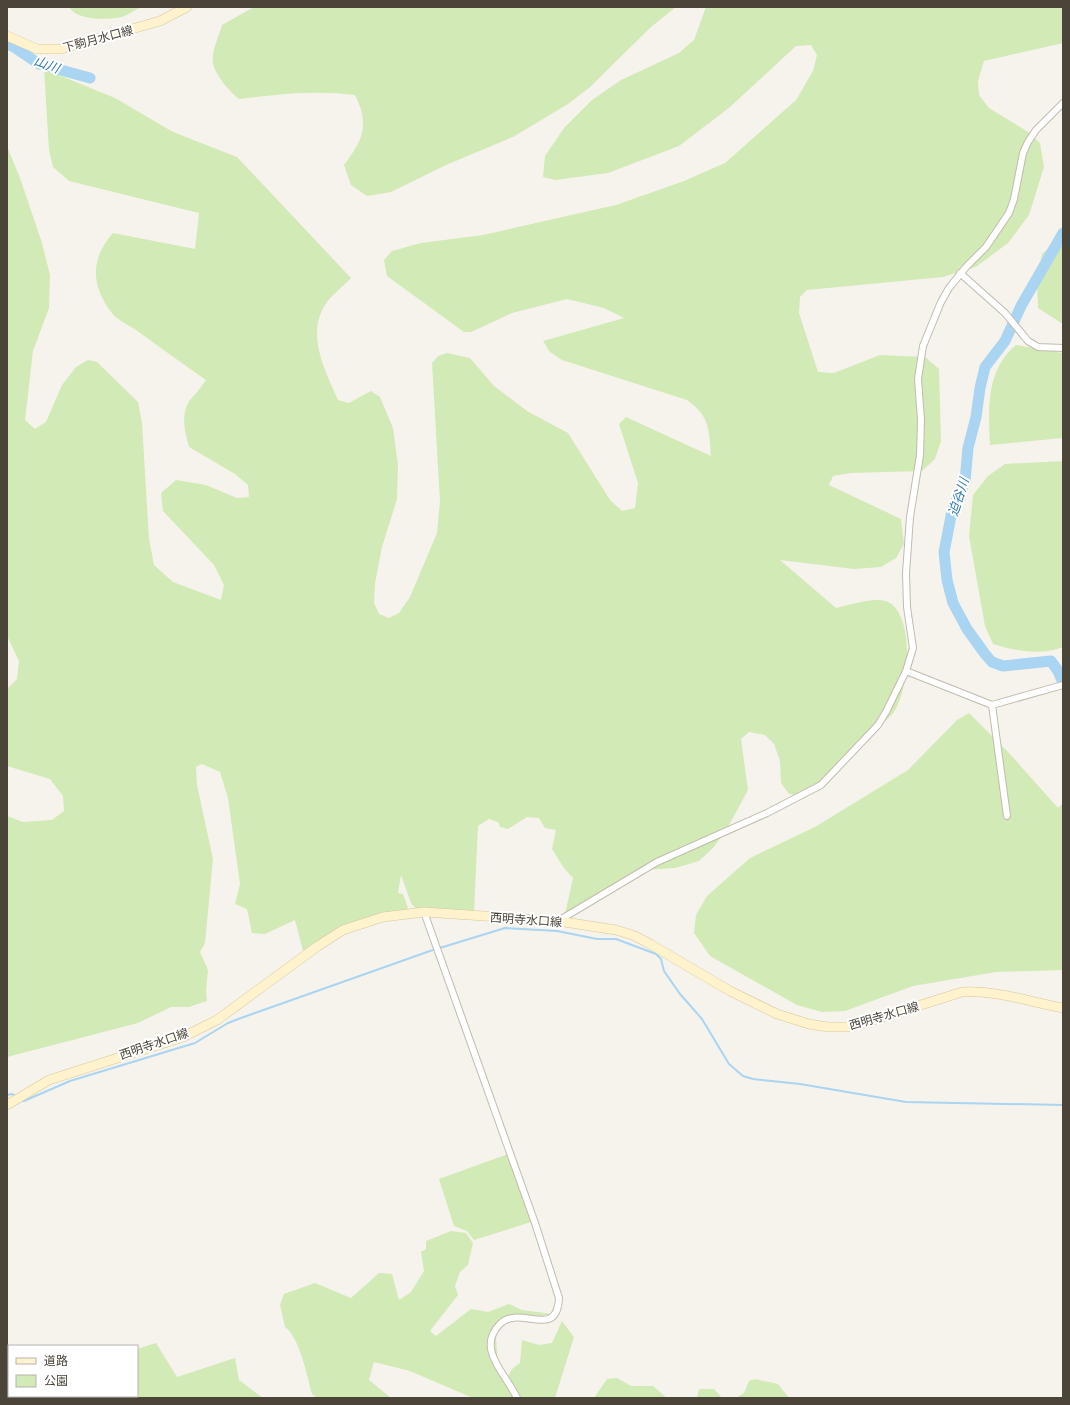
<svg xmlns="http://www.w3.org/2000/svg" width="1070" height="1405" font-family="Ubuntu,'Noto Sans JP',sans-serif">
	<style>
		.green { fill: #d2eab5 }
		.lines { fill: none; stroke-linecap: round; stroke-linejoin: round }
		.stream { stroke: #a9d4f2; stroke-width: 2 }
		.river { stroke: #a9d4f2; stroke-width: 11 }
		.minor-casing { stroke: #c2bbae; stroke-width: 8 }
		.secondary-casing { stroke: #d6c79b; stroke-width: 10 }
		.minor { stroke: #fff; stroke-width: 6 }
		.secondary { stroke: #fff3cd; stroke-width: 9 }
		.labels { text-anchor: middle; stroke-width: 4; stroke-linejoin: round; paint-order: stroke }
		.street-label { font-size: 12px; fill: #4b4439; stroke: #fff }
		.water-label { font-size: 13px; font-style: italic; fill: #2e7ab2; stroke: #fff }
	</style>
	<rect width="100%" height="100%" fill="#f6f3ec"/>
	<path class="green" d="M69 7H141C135 10 128 15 122 17 108 20 77 21 69 7Z
		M254 7H676L651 27 589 88 568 104 513 137 446 165 391 192 367 196 351 185 344 165C363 140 370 125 355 95 315 90 279 94 239 99 229 91 215 75 213 63 211 52 219 36 222 25Z
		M706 7H1063V43L984 61 978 81 979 95 989 108 1028 132 1040 143 1044 167 1029 215 1008 243 976 267 943 277 807 290 800 297 799 313 818 372 834 373 880 355 925 357 939 369 941 441 935 459 922 471 851 473 833 476 829 485 901 519 904 544 896 558 881 567 854 569 780 560 836 608C850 605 878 595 890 603 915 619 909 690 894 712 889 718 882 724 877 730 854 753 829 774 804 796L789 794 781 783 780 761 774 744 765 735 749 732 741 739 748 790 727 829 713 848 699 861 675 868 642 870 565 914 573 878 564 868 552 849 556 830 545 828 539 818 527 817 508 829 500 827 498 822 489 819 478 826 474 912 416 909 411 903 401 875 398 893 403 894 408 908 406 910C367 914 336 930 303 951L295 920 265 934 252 933 247 909 235 904 240 884 228 798 220 772 202 764 196 767 197 785 213 859 205 943 200 952 208 970 206 991 207 1001 189 1007H171L138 1023 7 1057V816L23 822 52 820 64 811 63 796 50 779 7 766V689L17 679 19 661 7 636V146L20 178 42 243 50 275 49 308 33 351 25 420 35 429 46 422 62 385 76 367 88 360 97 362 138 402 142 423 149 539 154 565 173 582 221 600 224 585 214 565 163 511 161 493 176 480 206 485 237 498 249 497 248 485 235 474 189 447C185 432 180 414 190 400 196 394 201 387 206 380 182 363 159 347 136 330 129 325 117 320 111 312 91 285 90 259 113 233L195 249 199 213 69 181 53 167 49 150 44 69 115 98 173 132 237 157 351 278C343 287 331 295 325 305 306 335 325 370 338 400L349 403 371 391 380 397 393 428 398 465 397 499 382 547 375 583 374 603 379 614 389 618 399 613 410 597 437 533 440 501 432 363 438 356 447 353 470 358 494 386 527 411 568 433 610 500 622 511 635 508 638 483 619 424 626 417 711 456C709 430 710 416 687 400L562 360 550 352 543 341 624 318 604 308 567 299 512 313 471 332H464L387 276 384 260 392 251 421 243 483 235 616 205 684 181 725 163 796 100 813 71 817 55 811 45 796 46 730 107 679 146 608 173 555 180 543 177 545 156 564 128 592 100 621 80 679 53 694 40Z
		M1063 235V324L1038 308 1037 277 1042 254Z
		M1016 345 1063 353V438L990 445C988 409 986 370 1016 345Z
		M1063 461V647C1040 656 1016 651 993 644L985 626 969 536 973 495 988 476 1005 464Z
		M969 713 1009 753 1058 808 1063 803V970L996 972 913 986 845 1011 822 1012 797 1005 710 956 694 933 696 915 707 896 750 858 815 827 908 770 957 720Z
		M508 1154 531 1222 474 1240 467 1231 454 1226 439 1179Z
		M451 1231 466 1233 473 1243 468 1265 460 1272 455 1286 458 1295 430 1331 436 1336 471 1309 488 1312 509 1304 522 1310 552 1314 550 1316 514 1315 501 1319 496 1336 498 1371 505 1380 514 1398H473L410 1371 374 1362 369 1380 391 1398H317L312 1394C307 1376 300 1338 285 1327L280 1305 284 1294 315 1283 351 1298 379 1273 392 1274 399 1300 411 1292 424 1271 421 1252 426 1249V1241Z
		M562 1321 574 1337 555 1398H521L508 1376 513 1368 520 1363 522 1340 539 1345 552 1343Z
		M156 1343 177 1377 235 1358 239 1380 263 1398H7V1373H9V1396H137V1349Z
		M617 1378 631 1386H653L667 1398H594L607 1379Z
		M755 1379 778 1384 789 1398H736L744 1393 749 1381Z
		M699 1389H714L722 1398H697Z"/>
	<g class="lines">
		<path class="stream" d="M7 1095 12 1094 16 1096
			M21 1101H24L70 1081 195 1043 228 1023 241 1018 430 951 505 928 557 931 597 939H616L656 954 661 959 664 971 680 994 702 1019 729 1064 743 1076 753 1079 800 1084 906 1102 1063 1105"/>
		<path class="river" d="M7 44 14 47 39 64 90 78
			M1063 683 1058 671 1051 661 1003 666 992 662 985 654 967 629 953 603 947 580 944 552 952 511 965 481 968 448 976 417 980 388 985 367 1005 341 1021 306 1063 233"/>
		<g class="minor-casing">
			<path id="minor" d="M960 273 1005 313 1028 341 1038 347 1063 348
				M906 671 992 705 1063 685
				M992 705 1007 816
				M424 912 535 1223 559 1298C557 1341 520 1304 500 1324 475 1349 507 1375 517 1398
				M558 921 657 862 767 813 821 785 878 725 886 712 906 671 913 648 907 607 906 573 910 517 920 455 921 420 918 379 923 346 941 302 949 288 966 267 986 247 1009 213 1014 199 1023 153 1028 142 1036 130 1063 103"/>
		</g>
		<g class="secondary-casing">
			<path id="secondary" d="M7 36 37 49H61L160 21 187 7
				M7 1105 49 1080 183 1037 217 1020 318 946 343 930 383 917 424 912 558 921 616 930 635 936 650 944 730 991 777 1014 809 1024 828 1027H846L864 1023 962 992C997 990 1029 1002 1063 1008"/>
		</g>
		<use href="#minor" class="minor"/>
		<use href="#secondary" class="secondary"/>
	</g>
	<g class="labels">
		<g class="street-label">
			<text transform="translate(98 39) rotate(-15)" y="4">下駒月水口線</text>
			<text transform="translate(526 920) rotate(4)" y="4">西明寺水口線</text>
			<text transform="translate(884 1016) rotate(-16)" y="4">西明寺水口線</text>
			<text transform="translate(154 1044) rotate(-19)" y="4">西明寺水口線</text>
		</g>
		<g class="water-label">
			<text transform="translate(47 64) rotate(20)" y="5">山川</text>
			<text transform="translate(958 497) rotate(-72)" y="5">迫谷川</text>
		</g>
	</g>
	<rect width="1070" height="1405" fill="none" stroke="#4b4439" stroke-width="16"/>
	<rect x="8" y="1345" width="130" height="52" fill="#ffffff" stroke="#b7b4b0"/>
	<rect x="16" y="1358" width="20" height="6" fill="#fff3cd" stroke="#b7b4b0"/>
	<text x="44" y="1365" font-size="12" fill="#4b4439">道路</text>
	<rect x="16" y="1375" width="20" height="12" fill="#d2eab5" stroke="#b7b4b0"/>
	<text x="44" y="1385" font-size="12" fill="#4b4439">公園</text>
</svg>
